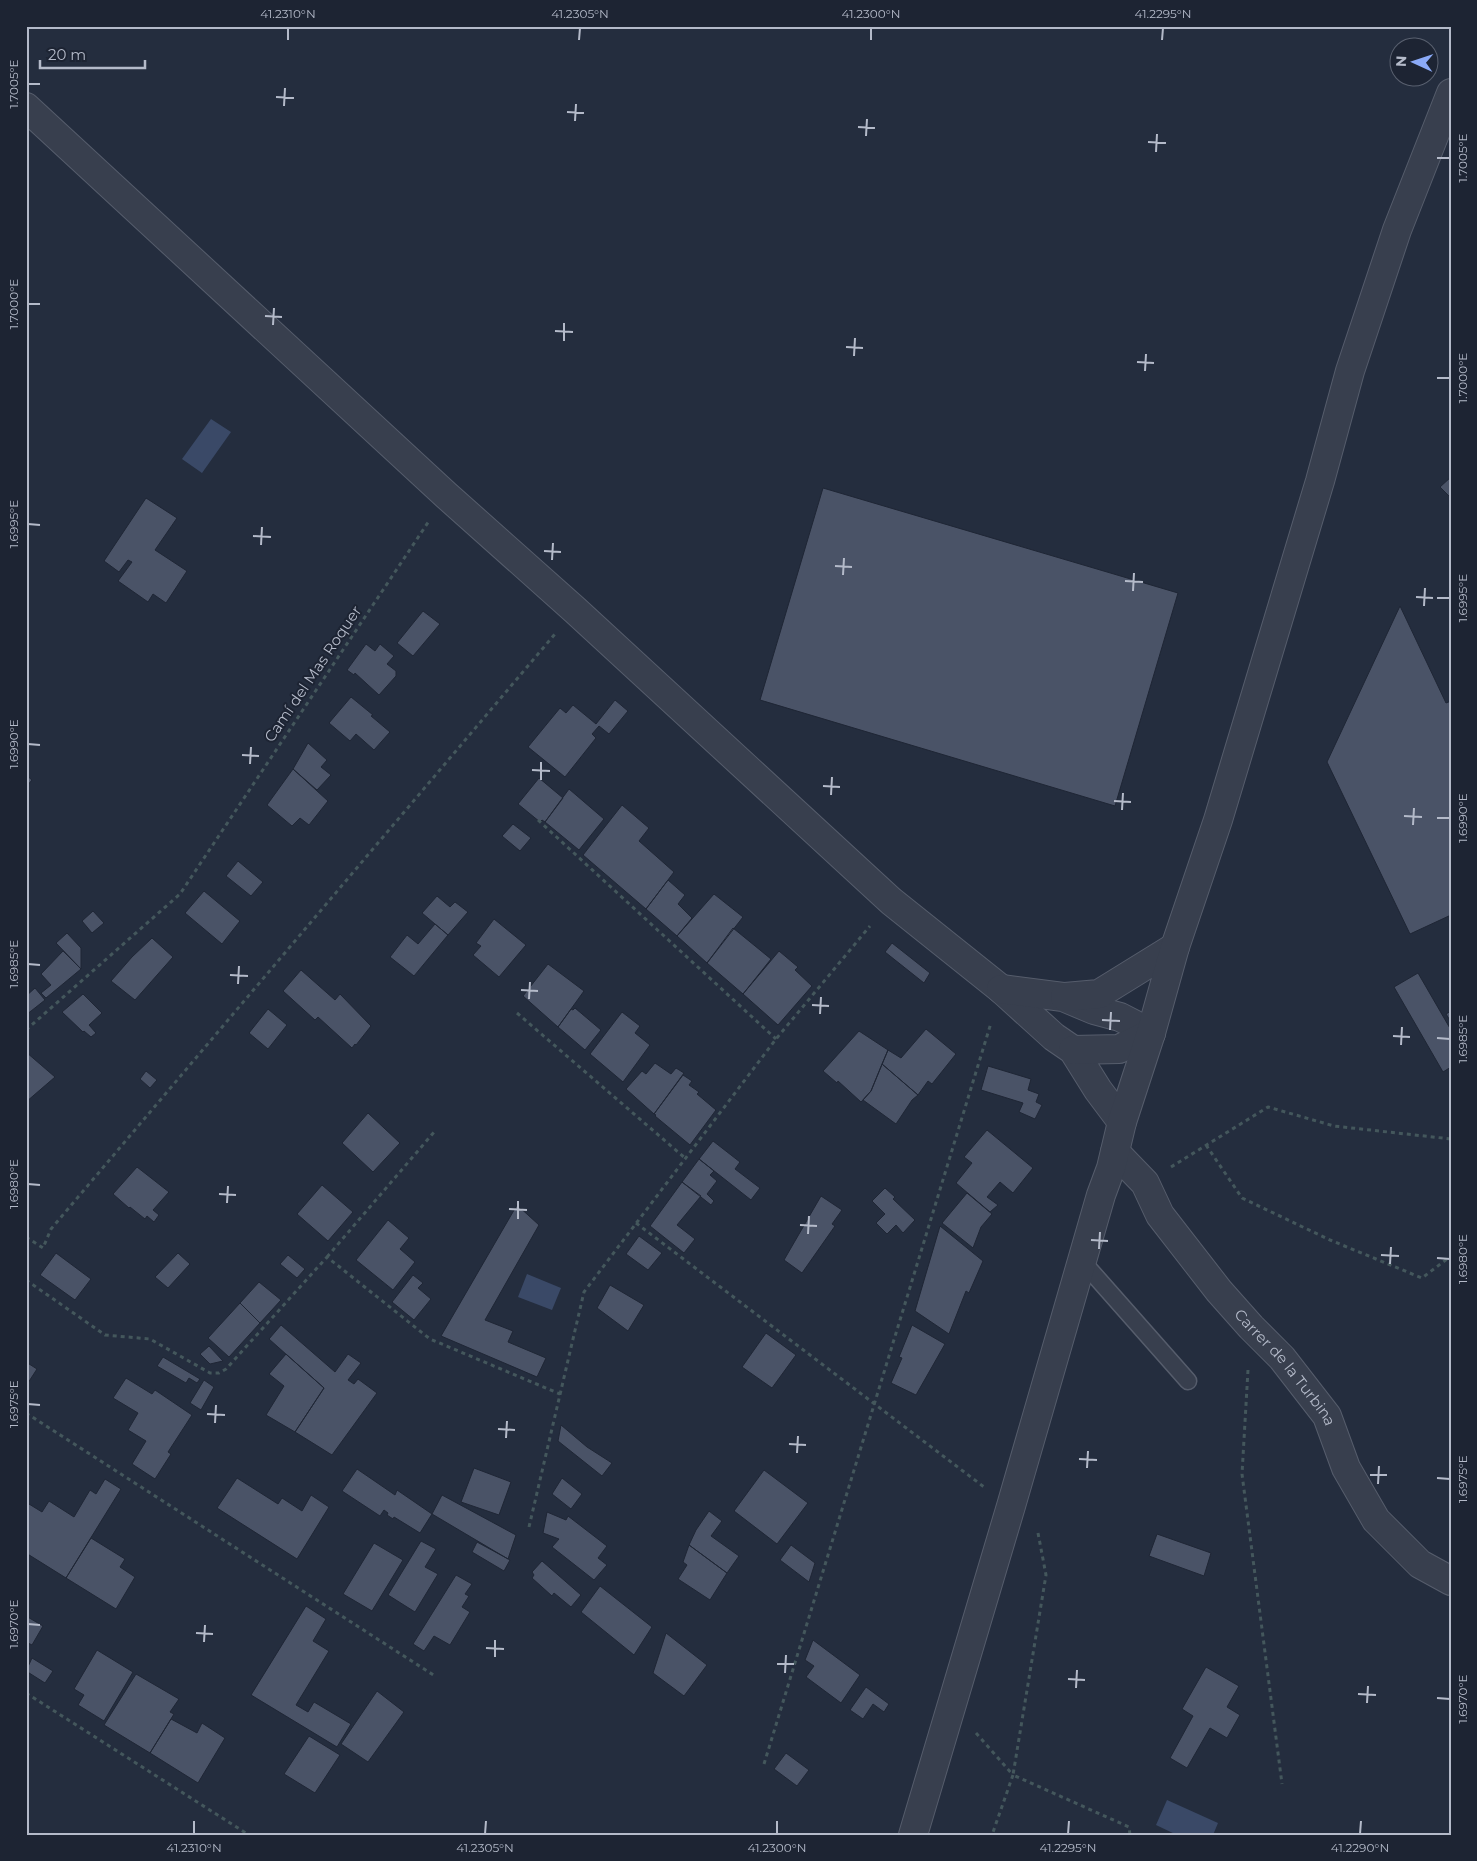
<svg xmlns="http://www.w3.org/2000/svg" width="1477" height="1861" font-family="Montserrat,sans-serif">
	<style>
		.water { fill: #3a4967 }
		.building { fill: #4a5367; stroke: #1f2635 }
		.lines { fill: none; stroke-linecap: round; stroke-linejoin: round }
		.service-casing { stroke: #565d6c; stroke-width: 19 }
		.minor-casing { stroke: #565d6c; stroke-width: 30 }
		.tertiary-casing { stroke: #565d6c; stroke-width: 30 }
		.path { stroke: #44575c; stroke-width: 3; stroke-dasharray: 4 4; stroke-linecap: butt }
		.service { stroke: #383f4e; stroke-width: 16 }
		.minor { stroke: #383f4e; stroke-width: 28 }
		.tertiary { stroke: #383f4e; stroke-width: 28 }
		.ticks { fill: none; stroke: #b4bac9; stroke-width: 2 }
		.labels { text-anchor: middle; stroke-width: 4; stroke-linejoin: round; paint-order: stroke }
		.street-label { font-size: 15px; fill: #b4bac9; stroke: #1d2433 }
		.neatline { fill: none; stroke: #b4bac9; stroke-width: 2 }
		.ticks-label { font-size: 12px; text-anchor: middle; fill: #b4bac9 }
	</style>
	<rect width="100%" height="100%" fill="#242d3e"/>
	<path class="water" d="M211 419 231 432 202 473 182 459Z
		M527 1274 561 1288 552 1310 518 1297Z
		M1167 1800 1218 1823 1213 1835H1177L1156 1825Z"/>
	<path class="building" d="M1451 477V498L1440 487Z
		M823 488 1178 593 1115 806 760 700Z
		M146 498 177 518 155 550 187 571 166 603 153 594 148 602 118 581 132 562 128 560 119 572 104 561Z
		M1400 606 1446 703 1451 701V915L1410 934 1327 762Z
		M423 611 440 624 413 656 397 643Z
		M366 644 375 651 380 644 394 656 387 664 396 671V676L379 695 355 673 354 675 347 670Z
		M351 697 373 715 371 716 390 732 374 750 356 734 350 741 329 723Z
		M615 700 628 711 609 734 599 726 592 734 596 738 565 777 528 747 560 708 566 713 573 705 596 724Z
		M308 743 327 760 321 767 331 775 317 790 293 769Z
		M293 769 328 801 309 825 300 818 292 826 267 805Z
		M26 775 32 780 26 787Z
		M539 778 563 798 545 822 542 820 540 822 518 804Z
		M569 789 604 819 579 850 545 822Z
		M622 805 649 828 639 841 674 872 646 909 583 855Z
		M513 824 531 838 520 851 502 836Z
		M238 861 263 882 251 896 226 876Z
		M668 880 685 895 678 904 692 918 677 936 646 909Z
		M204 891 240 921 222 944 185 913Z
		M714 894 743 917 707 963 677 936Z
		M437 896 450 907 455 902 468 912 448 935 422 913Z
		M93 911 104 923 92 933 82 921Z
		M494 919 526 945 499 977 473 955 481 946 476 943Z
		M435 924 448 935 414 976 390 957 407 935 418 944Z
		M733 928 771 959 743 994 707 963Z
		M67 933 81 948V969L56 943Z
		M152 938 173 957 135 1000 111 981 132 957Z
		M892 943 930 973 924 983 885 952Z
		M63 951 81 969 46 998 41 993 51 985 41 974Z
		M779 951 798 967 795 970 812 986 778 1025 743 994Z
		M548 964 584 991 558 1027 523 996Z
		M301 970 335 1000 340 994 371 1026 356 1045 355 1044 352 1048 318 1017 315 1020 283 991Z
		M1418 973 1451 1030V1067L1443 1072 1394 987Z
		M35 988 45 1000 26 1015V996Z
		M83 994 102 1013 89 1025 96 1033 91 1037 84 1031 83 1032 62 1012Z
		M575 1008 601 1030 585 1050 558 1027 571 1009 573 1010Z
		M268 1009 287 1025 268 1049 249 1033Z
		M1451 1011V1022L1446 1014Z
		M622 1012 640 1026 635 1033 650 1045 623 1082 590 1054Z
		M926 1029 956 1054 932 1084 928 1081 918 1095 882 1064 888 1050 901 1058Z
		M859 1031 888 1050 871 1091 861 1102 838 1081 837 1083 823 1071Z
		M26 1052 55 1077 26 1102Z
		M655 1063 671 1074 676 1068 684 1073 654 1114 626 1089 642 1071 646 1074Z
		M882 1064 918 1095 912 1100 896 1124 863 1100 871 1091Z
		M988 1066 1031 1079 1028 1090 1039 1094 1036 1102 1042 1105 1035 1119 1019 1112 1023 1103 981 1090Z
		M146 1071 157 1080 150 1088 140 1079Z
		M683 1075 692 1081 689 1085 699 1092 697 1094 716 1110 690 1145 655 1116 656 1115 654 1114Z
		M368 1113 400 1143 373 1172 342 1143Z
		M987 1130 1033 1168 1013 1193 1000 1182 987 1197 998 1205 990 1212 956 1183 972 1163 964 1157Z
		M713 1141 740 1162 735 1169 760 1188 751 1200 699 1159Z
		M699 1159 714 1171 710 1175 717 1181 707 1194 714 1201 711 1205 682 1182Z
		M137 1167 169 1192 153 1210 159 1215 154 1222 147 1216 145 1219 130 1207 129 1208 113 1194Z
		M682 1182 701 1196 677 1225 695 1239 684 1253 650 1226Z
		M322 1185 353 1212 328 1241 297 1214Z
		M885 1188 895 1197 893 1199 915 1220 903 1233 896 1225 887 1234 876 1223 885 1214 872 1201Z
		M967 1193 992 1214 981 1227 973 1248 942 1223Z
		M821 1196 842 1210 832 1224 835 1226 802 1273 784 1260Z
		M517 1205 539 1225 485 1320 513 1331 508 1342 546 1358 537 1377 441 1336Z
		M388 1220 409 1238 400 1249 415 1262 393 1290 356 1260Z
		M940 1226 983 1261 969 1293 966 1291 949 1334 915 1311Z
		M639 1236 662 1253 648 1270 626 1254Z
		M56 1253 91 1279 75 1300 40 1275Z
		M178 1253 190 1264 168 1288 155 1277Z
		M288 1255 305 1269 297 1278 280 1264Z
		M413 1275 423 1283 418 1288 431 1299 414 1320 392 1302Z
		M259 1282 281 1300 260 1323 240 1303Z
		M610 1285 644 1305 628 1331 597 1308Z
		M240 1303 260 1323 229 1357 208 1338Z
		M281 1325 335 1372 348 1354 361 1363 348 1380 354 1384 358 1379 377 1393 332 1455 295 1432 324 1388 269 1339Z
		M912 1325 945 1344 916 1395 891 1383 902 1358 899 1357Z
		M766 1333 796 1355 772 1388 742 1367Z
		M209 1346 223 1361 210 1364 200 1354Z
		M286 1354 324 1388 295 1432 266 1415 284 1386 269 1374Z
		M163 1357 200 1379 197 1383 189 1378 186 1383 157 1366Z
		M26 1362 37 1369 26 1386Z
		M126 1378 152 1394 155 1390 192 1415 168 1452 171 1454 155 1479 132 1464 146 1441 128 1430 138 1413 113 1398Z
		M204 1380 214 1387 201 1410 190 1403Z
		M561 1425 587 1447 612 1463 602 1476 558 1441Z
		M474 1468 511 1482 499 1515 461 1502Z
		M357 1469 395 1495 397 1490 432 1514 420 1533 394 1517 393 1519 387 1515 388 1513 384 1510 380 1516 342 1491Z
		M764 1470 808 1503 777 1544 734 1511Z
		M237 1478 278 1504 282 1498 302 1511 311 1495 329 1507 297 1559 217 1508Z
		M562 1478 582 1494 571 1509 552 1494Z
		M105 1479 121 1489 66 1578 26 1553V1509L29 1504 42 1512 49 1501 74 1517 90 1490 96 1494Z
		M442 1495 516 1535 508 1559 432 1514Z
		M709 1511 722 1521 711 1536 739 1556 727 1573 689 1545 696 1530Z
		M547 1512 566 1520 568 1516 607 1546 598 1558 607 1565 594 1580 552 1547 559 1539 543 1533Z
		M1157 1534 1211 1553 1204 1576 1149 1556Z
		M91 1538 125 1559 120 1567 135 1577 116 1609 66 1578Z
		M421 1541 436 1549 425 1567 438 1574 415 1612 388 1595Z
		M477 1542 510 1560 504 1571 472 1552Z
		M374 1543 403 1560 372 1611 343 1594Z
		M689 1545 727 1573 710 1600 678 1579 687 1565 683 1562Z
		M791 1545 815 1563 809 1582 780 1560Z
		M542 1561 581 1595 571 1607 554 1593 552 1596 532 1578 534 1575 532 1572Z
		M456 1575 472 1584 465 1594 469 1596 462 1607 470 1612 450 1645 434 1636 424 1651 413 1644Z
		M600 1586 652 1627 634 1655 581 1612Z
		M306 1606 326 1619 313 1641 329 1651 296 1705 308 1712 314 1702 351 1724 337 1747 251 1695Z
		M26 1616 43 1626 32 1645 26 1642Z
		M666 1633 707 1665 684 1696 653 1673Z
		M813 1640 860 1675 841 1703 806 1677 814 1666 805 1660Z
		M97 1650 133 1672 104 1721 78 1705 84 1695 74 1689Z
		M32 1658 53 1671 45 1683 26 1671Z
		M1206 1667 1239 1686 1227 1707 1240 1715 1227 1738 1210 1728 1187 1768 1170 1758 1193 1716 1182 1709Z
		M136 1674 179 1699 170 1712 174 1714 150 1753 104 1725Z
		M866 1687 889 1704 884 1712 873 1704 863 1719 850 1710Z
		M377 1691 404 1712 368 1762 341 1744Z
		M171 1719 197 1733 202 1723 225 1738 198 1783 150 1753Z
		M309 1736 340 1755 315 1793 284 1774Z
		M786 1753 809 1770 797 1786 774 1769Z"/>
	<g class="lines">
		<g class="service-casing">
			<path id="service" d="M1082 1261 1188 1381"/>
		</g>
		<g class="minor-casing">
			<g id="minor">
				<path d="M26 107 446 495 575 610 891 901 1001 989 1054 1037 1073 1050 1098 1090 1122 1122"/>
				<path d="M1001 989 1063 997 1094 1010 1120 1017 1151 1033"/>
				<path d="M1065 997 1099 994 1175 947"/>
				<path d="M1073 1050 1119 1049 1151 1033"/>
				<path id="s1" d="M1115 1152 1145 1183 1160 1215 1219 1291 1251 1327 1282 1358 1327 1416 1346 1468 1376 1520 1420 1564 1451 1581"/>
			</g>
		</g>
		<g class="tertiary-casing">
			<path id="tertiary" d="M913 1835 1011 1506 1101 1195 1111 1168 1122 1122 1151 1033 1175 947 1218 820 1320 481 1350 371 1397 230 1451 93"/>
		</g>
		<path class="path" d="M538 820 776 1039
			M517 1013 685 1158
			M26 1030 180 894 429 521
			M1206 1145 1242 1198 1330 1240 1422 1278 1451 1256
			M1171 1167 1268 1107 1334 1126 1451 1139
			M636 1223 984 1487
			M26 1237 43 1248 51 1229 555 634
			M327 1257 435 1131
			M26 1280 105 1335 150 1339 210 1373H219L226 1369 327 1257 430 1339 560 1394
			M1248 1370 1242 1474 1282 1784
			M26 1413 435 1676
			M529 1527 584 1292 776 1039 870 926
			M1038 1533 1046 1575 1013 1775 1129 1827 1130 1835
			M26 1693 249 1835
			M976 1733 1013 1775 992 1835
			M764 1764 991 1023"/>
		<use href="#service" class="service"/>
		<use href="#minor" class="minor"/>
		<use href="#tertiary" class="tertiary"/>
	</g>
	<path class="ticks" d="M288 40V28M579 40 580 28M871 40V28M1162 40 1163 28M28 84H40M276 97 294 98M284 106 285 88M567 112 584 113M575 121 576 104M858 127 875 128M866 136 867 119M1148 142 1166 143M1156 152 1157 134M1437 158H1450M28 304H40M265 316 282 317M273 325 274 308M555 331 573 332M564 341V323M846 347 863 348M854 356 855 338M1137 362 1154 363M1145 371 1146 354M1437 378H1450M28 524 40 525M253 536 271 537M261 545 262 527M544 551 561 552M552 560 553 543M835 566 852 567M843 575 844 558M1125 581 1143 582M1133 591 1134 573M1416 597 1433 598M1437 598H1450M1424 606 1425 588M28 744 40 745M242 755 259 756M250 764 251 747M532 770 550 771M541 780V762M823 786 840 787M831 795 832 777M1114 801 1131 802M1122 810 1123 793M1404 816 1422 817M1437 818H1450M1413 825 1414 808M28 964 40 965M230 975 248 976M238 984 239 966M521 990 538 991M529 999 530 982M812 1005 829 1006M820 1014 821 997M1102 1020 1120 1021M1110 1030 1111 1012M1393 1036 1410 1037M1437 1038 1450 1039M1401 1045 1402 1027M28 1184 40 1185M219 1194 236 1195M227 1203 228 1186M509 1209 527 1210M518 1219V1201M800 1225 817 1226M808 1234 809 1216M1091 1240 1108 1241M1099 1249 1100 1232M1381 1255 1399 1256M1437 1258 1450 1259M1390 1264 1391 1247M28 1404 40 1405M207 1414 225 1415M215 1423 216 1405M498 1429 515 1430M506 1438 507 1421M789 1444 806 1445M797 1453 798 1436M1079 1459 1097 1460M1087 1468 1088 1451M1370 1475H1387M1437 1478 1450 1479M1378 1484 1379 1466M28 1624 40 1625M196 1633 213 1634M204 1642 205 1625M486 1648 504 1649M495 1657V1640M777 1664H794M785 1673 786 1655M1068 1679 1085 1680M1076 1688 1077 1670M1358 1694 1376 1695M1437 1698 1450 1699M1367 1703 1368 1686M194 1834V1821M485 1834 486 1821M777 1834V1821M1068 1834 1069 1821M1360 1834 1361 1821"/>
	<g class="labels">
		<g class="street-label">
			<text transform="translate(313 674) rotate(-56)" y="5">Camí del Mas Roquer</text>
			<text dy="5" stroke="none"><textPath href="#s1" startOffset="276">Carrer de la Turbina</textPath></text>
		</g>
	</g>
	<rect width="1477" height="1861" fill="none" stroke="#1d2433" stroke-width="55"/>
	<g transform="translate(1414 62) rotate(273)"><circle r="24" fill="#1d2433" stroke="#59606f"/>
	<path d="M0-4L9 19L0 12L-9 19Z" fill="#8baaf7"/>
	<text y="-8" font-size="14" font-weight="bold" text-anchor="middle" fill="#b4bac9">N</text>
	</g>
	<path d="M40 60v8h105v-8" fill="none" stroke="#b4bac9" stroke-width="2.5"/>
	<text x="48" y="60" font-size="15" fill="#b4bac9" stroke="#1d2433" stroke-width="4" paint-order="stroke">20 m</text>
	<rect x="28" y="28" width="1422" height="1806" class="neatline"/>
	<g class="ticks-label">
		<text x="288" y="18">41.2310°N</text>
		<text x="580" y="18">41.2305°N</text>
		<text x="871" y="18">41.2300°N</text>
		<text x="1163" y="18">41.2295°N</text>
		<text transform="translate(14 84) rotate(-90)" y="4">1.7005°E</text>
		<text transform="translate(1463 158) rotate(-90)" y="4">1.7005°E</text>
		<text transform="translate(14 304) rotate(-90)" y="4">1.7000°E</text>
		<text transform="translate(1463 378) rotate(-90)" y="4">1.7000°E</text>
		<text transform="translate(14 524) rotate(-90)" y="4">1.6995°E</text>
		<text transform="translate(1463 598) rotate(-90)" y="4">1.6995°E</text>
		<text transform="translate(14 744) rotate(-90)" y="4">1.6990°E</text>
		<text transform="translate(1463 818) rotate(-90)" y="4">1.6990°E</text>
		<text transform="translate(14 964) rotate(-90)" y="4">1.6985°E</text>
		<text transform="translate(1463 1039) rotate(-90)" y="4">1.6985°E</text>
		<text transform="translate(14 1184) rotate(-90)" y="4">1.6980°E</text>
		<text transform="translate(1463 1259) rotate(-90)" y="4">1.6980°E</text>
		<text transform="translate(14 1404) rotate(-90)" y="4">1.6975°E</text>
		<text transform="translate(1463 1479) rotate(-90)" y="4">1.6975°E</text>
		<text transform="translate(14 1624) rotate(-90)" y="4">1.6970°E</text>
		<text transform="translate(1463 1699) rotate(-90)" y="4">1.6970°E</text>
		<text x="194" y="1852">41.2310°N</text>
		<text x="485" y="1852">41.2305°N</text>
		<text x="777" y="1852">41.2300°N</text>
		<text x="1068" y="1852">41.2295°N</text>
		<text x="1360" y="1852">41.2290°N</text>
	</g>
</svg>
